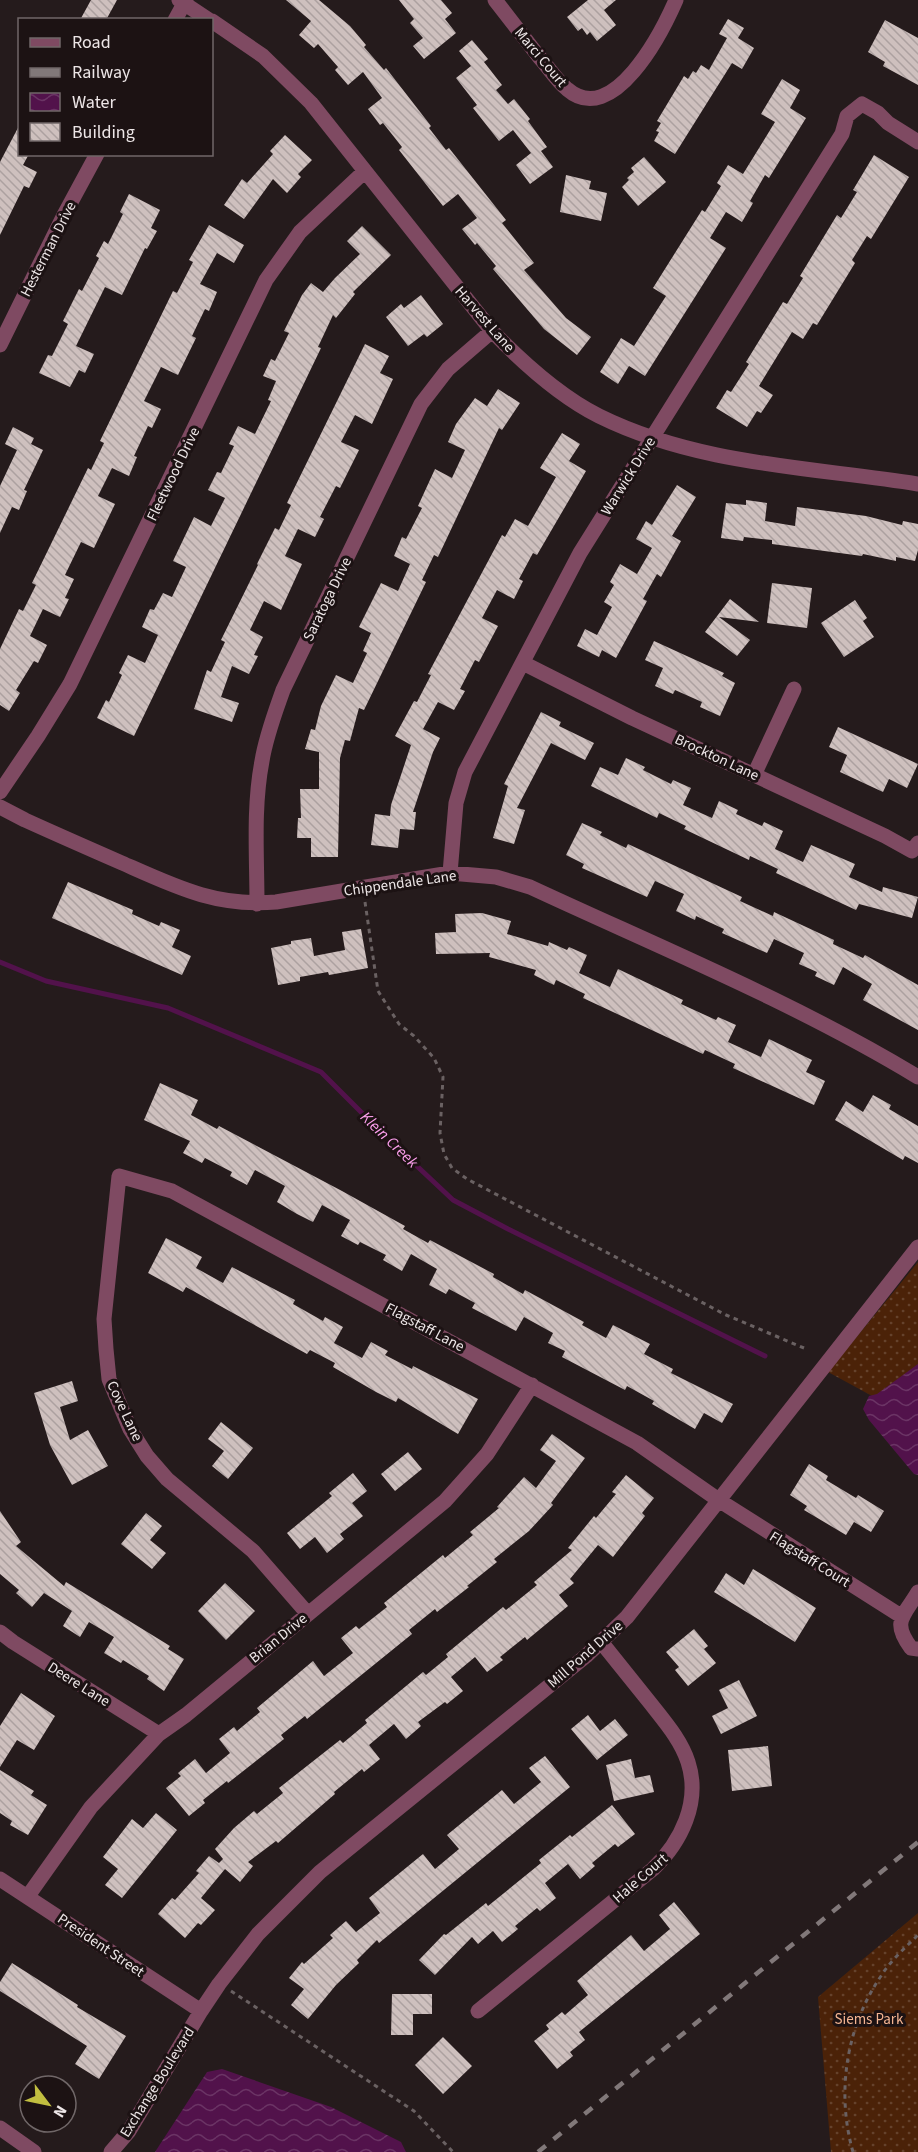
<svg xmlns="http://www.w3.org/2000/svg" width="918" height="2152" font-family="'Source Sans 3',sans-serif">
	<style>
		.grass { fill: url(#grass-dots) }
		.water { fill: url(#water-waves) }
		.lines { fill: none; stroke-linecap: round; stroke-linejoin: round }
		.stream { stroke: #52124b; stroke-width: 5 }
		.building { fill: url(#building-back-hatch) }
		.path { stroke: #6a6162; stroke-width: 3; stroke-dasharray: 4.5 4.5; stroke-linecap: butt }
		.minor { stroke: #7f4a62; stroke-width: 15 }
		.rail { stroke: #817879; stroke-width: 4.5; stroke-dasharray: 10 10; stroke-linecap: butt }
		.labels { text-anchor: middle; stroke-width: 6; stroke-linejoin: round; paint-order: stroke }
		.street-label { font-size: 15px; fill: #ede6e7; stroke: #1c1213 }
		.park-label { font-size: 15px; fill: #f4b491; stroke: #1c1213 }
		.water-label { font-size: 16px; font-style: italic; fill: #fc9fed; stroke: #1c1213 }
	</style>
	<defs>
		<pattern id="grass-dots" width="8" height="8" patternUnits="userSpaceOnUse" patternTransform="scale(1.5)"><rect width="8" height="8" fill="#4b2208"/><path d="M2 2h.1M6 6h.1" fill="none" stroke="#65422c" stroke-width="1.8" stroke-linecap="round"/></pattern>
		<pattern id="water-waves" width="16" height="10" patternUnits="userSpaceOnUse" patternTransform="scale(1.5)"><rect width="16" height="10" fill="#52124b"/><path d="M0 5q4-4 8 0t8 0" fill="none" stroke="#6b3465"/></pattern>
		<pattern id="building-back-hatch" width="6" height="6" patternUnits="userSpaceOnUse" patternTransform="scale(1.5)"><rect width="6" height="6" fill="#cec0be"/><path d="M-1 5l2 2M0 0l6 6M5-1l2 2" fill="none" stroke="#aca1a0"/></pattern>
	</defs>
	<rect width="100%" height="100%" fill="#251b1c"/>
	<path class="grass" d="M918 1262V1421L828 1372Z
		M918 1913V2152H831L818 1997Z"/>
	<path class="water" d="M918 1364V1475L914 1474 869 1420 863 1409 869 1396 877 1394Z
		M222 2069 331 2107 401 2142 406 2152H155L207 2072Z"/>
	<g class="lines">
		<path class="stream" d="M0 962 46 981 168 1008 321 1072 386 1137 453 1200 508 1229 765 1356"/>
	</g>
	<path class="building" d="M91 0H117L106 20H80Z
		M286 0H319L350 26 366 45 364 47 384 70 386 68 431 126 429 128 446 150 449 148 506 220 502 223 534 263 524 270 566 318 591 337 577 355 544 329 493 269 496 266 477 243 475 245 462 229 477 218 458 194 443 206 399 150 402 147 383 123 380 125 368 109 382 98 363 72 348 85 335 70 338 67 318 44 314 48 299 35 311 21Z
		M399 0H441L452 13 445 19 456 33 424 59 413 46 423 38 410 23 414 19Z
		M588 0H616L604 10 616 25 597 41 590 32 587 35 582 28 578 31 567 17Z
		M728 19 744 28 738 38 754 48 742 69 732 63 675 154 654 141 659 132 656 131 661 123 657 121 684 76 688 79 693 71 696 73 701 65 709 70 727 38 719 34Z
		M885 20 918 38V85L883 66 885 62 868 52Z
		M472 40 488 59 484 62 502 85 496 90 508 104 514 99 530 119 528 121 547 147 541 151 553 167 530 184 516 165 531 153 513 130 499 141 473 108 477 105 456 78 471 66 459 51Z
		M782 79 800 90 790 108 806 118 769 178 765 175 750 201 753 203 742 222 726 212 710 238 726 248 645 376 629 366 618 384 600 372 621 338 634 346 666 296 653 288 702 210 705 212 721 186 717 183 728 165 743 174 775 122 761 114Z
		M20 124V154H29L23 165 37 172 29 188 24 186 0 235V162Z
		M285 135 312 160 298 174 301 177 287 193 273 179 244 219 224 205 242 179 247 183 273 154 270 151Z
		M874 155 909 177 871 239 867 236 852 260 855 263 817 325 813 323 803 339 792 332 759 386 773 395 761 413 757 411 747 427 716 408 727 390 731 392 749 364 746 362 783 302 787 304 803 278 800 276 837 215 841 218 857 192 853 190Z
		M644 157 666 182 638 206 622 187 629 180 627 178 634 172 631 168Z
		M566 175 591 181 589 189 607 193 601 221 560 212Z
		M129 194 160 210 151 228 157 231 147 249 145 248 122 295 105 287 76 346 94 354 85 373 79 370 70 387 39 373 48 355 52 356 68 324 63 321 79 289 82 291 99 258 96 256 104 241 108 244 123 214 120 212Z
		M209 225 244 245 234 263 217 253 200 284 217 292 209 311 205 309 192 336 196 338 178 375 161 367 144 401 161 409 152 428 148 426 134 456 137 457 129 476 112 468 98 496 115 504 94 548 81 542 65 575 74 579 65 598 69 599 60 617 43 609 30 636 47 645 38 663 34 661 16 690 20 693 9 711 0 705V649L19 609 23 611 36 585 32 583 88 468 91 470 104 443 100 441 173 291 177 293 193 262 189 260Z
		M362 226 391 255 353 292 355 294 336 318 333 315 318 347 321 348 134 736 97 718 106 700 109 702 122 675 119 673 128 655 145 663 158 635 142 627 150 609 154 610 163 593 172 597 186 567 173 561 194 517 211 526 225 498 208 490 217 472 221 473 234 446 229 444 238 426 255 434 271 401 268 400 276 381 263 376 271 359 275 361 289 333 284 331 302 295 311 283 323 292 335 278 360 254 347 241Z
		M421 295 443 324 427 337 424 334 408 346 386 317 401 304 404 308Z
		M365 344 389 356 380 373 393 379 372 424 355 415 341 442 359 450 340 488 336 486 320 517 324 519 315 537 298 529 285 556 302 564 281 610 264 601 250 630 263 637 254 655 258 656 249 674 232 666 221 697 239 703 232 722 194 709 207 670 211 672 225 642 221 640 258 565 257 564 275 528 279 530 291 505 287 503Z
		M498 389 520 403 502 430 499 428 438 557 434 555 422 580 426 582 364 710 359 708 350 741 345 740 340 758 338 857H311V838H297L298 818H301L300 789H319V752L305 749 311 729 315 730 321 706 336 675 353 683 367 653 363 651 371 633 359 627 381 583 398 591 410 564 394 556 402 537 406 539 422 508 418 506 435 469 452 478 465 450 448 442 456 424 475 398 487 406Z
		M13 427 34 438 31 444 43 450 24 490 27 491 19 510 12 507 0 533V486L17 450 5 444Z
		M562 433 580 444 569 461 586 471 537 555 533 553 519 579 523 581 514 599 497 590 482 618 498 626 479 662 475 660 460 689 465 691 454 710 438 702 423 729 440 738 433 752 413 812H416L414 830 400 829 398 848 371 845 375 814 390 816 391 805 411 745 395 736 414 701 417 702 431 675 428 674 502 535 505 537 515 519 528 526 556 477 540 468Z
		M677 485 696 497 672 536 681 541 661 577 657 574 643 599 647 601 616 658 602 650 599 657 577 646 585 629 597 635 612 607 604 602 614 585 610 582 620 564 637 574 652 548 636 539 646 521 652 525Z
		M746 500 767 503 765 521 795 526 797 507 866 516 902 525 903 521 918 524V550L915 561 896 557V561L863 554 862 556 772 544V540L744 537 743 541 721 538 726 503 746 505Z
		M772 583 812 588 807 628 767 623Z
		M730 599 759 622 719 617 750 640 737 656 705 632Z
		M855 600 867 618 863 621 874 637 844 657 821 623Z
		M654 641 724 673 722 676 735 683 720 716 700 707 702 702 675 690 673 694 655 686 663 668 645 660Z
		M541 712 561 722 559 726 594 743 585 760 551 743 517 808 525 810 514 844 493 838 508 786 504 784Z
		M838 727 918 764 907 788 889 779 883 792 840 772 847 755 829 747Z
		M626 758 645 767 643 770 671 784 673 780 691 788 683 805 712 818 719 801 738 810 736 814 762 826 764 822 783 831 775 849 803 862 811 845 855 864 849 877 882 892 883 887 918 897 912 918 859 904 856 910 776 873 778 869 750 856 749 860 684 829 686 826 659 813 657 818 591 786 600 767 618 775Z
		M582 823 602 832 600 835 626 848 628 844 742 897 740 901 773 916 774 912 834 940 833 944 863 958 865 955 918 985V1030L863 1000 872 984 843 967 834 985 815 976 817 972 799 964 804 953 774 939 767 953 722 933 724 929 696 916 695 920 676 911 684 894 655 881 647 897 582 868 584 864 566 855Z
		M68 882 133 910 132 914 159 926 161 922 180 930 172 947 191 956 182 975 52 918Z
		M482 913 511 921 507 934 548 946 549 942 567 950 569 947 587 955 579 973 610 987 618 969 683 1000 681 1004 716 1020 718 1017 736 1025 728 1042 761 1057 769 1039 812 1060 806 1072 825 1081 814 1105 733 1068 735 1064 705 1050 703 1054 583 998 585 994 556 980 554 985 534 975 536 970 489 957 490 953 436 954 435 933 456 932 455 914Z
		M361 929 368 968 329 975 328 972 300 977V981L278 985 271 948 291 944V941L311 938 314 956 345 950 342 932Z
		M160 1083 198 1100 191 1115 217 1129 219 1126 342 1191 405 1226 403 1229 428 1243 430 1240 494 1274 493 1277 523 1294 525 1290 584 1322 582 1325 606 1338 613 1325 650 1344 644 1354 673 1369 671 1373 733 1404 722 1423 704 1413 695 1429 652 1404 654 1401 627 1386 625 1390 562 1357 565 1351 548 1343 553 1333 524 1317 516 1331 472 1308 475 1303 449 1289 446 1294 429 1285 437 1269 411 1254 402 1271 383 1260 386 1255 360 1242 358 1245 341 1236 350 1220 322 1205 313 1222 297 1214 277 1202 285 1186 255 1170 247 1185 230 1176 232 1172 205 1158 202 1163 183 1153 190 1141 144 1120Z
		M873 1095 891 1105 889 1109 918 1126V1163L905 1156 903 1160 835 1120 846 1101 863 1112Z
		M166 1238 202 1257 196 1268 223 1283 232 1267 295 1300 293 1304 323 1321 325 1317 343 1327 334 1343 362 1358 371 1342 388 1351 385 1355 412 1369 413 1366 478 1399 458 1434 398 1398 396 1402 376 1392 333 1367 335 1363 310 1350 307 1354 186 1287 183 1292 148 1273Z
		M72 1381 78 1401 60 1407 70 1440 88 1430 108 1466 72 1485 50 1445 34 1393Z
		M221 1422 253 1448 228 1479 212 1466 224 1451 208 1439Z
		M552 1434 585 1458 551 1503 553 1505 529 1531 494 1559 497 1562 467 1586 469 1587 437 1612 435 1609 409 1630 412 1634 307 1719 305 1716 281 1735 284 1739 228 1783 227 1781 203 1800 205 1803 189 1816 166 1788 181 1776 178 1773 195 1759 206 1773 230 1753 219 1739 234 1727 237 1731 260 1712 257 1708 313 1661 324 1676 353 1653 341 1638 356 1626 359 1629 387 1607 384 1603 443 1555 445 1558 473 1535 470 1532 499 1508 497 1507 524 1477 536 1488 556 1461 540 1450Z
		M408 1452 422 1469 395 1491 381 1474Z
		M809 1464 828 1476 826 1480 856 1498 858 1495 884 1511 871 1532 854 1522 846 1535 804 1510 807 1506 790 1495Z
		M353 1473 367 1491 352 1503 363 1516 340 1534 344 1539 327 1553 315 1537 300 1549 287 1533 332 1496 329 1493Z
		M626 1475 654 1498 642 1513 645 1516 613 1557 598 1545 570 1579 574 1583 559 1595 568 1606 527 1640 525 1637 500 1657 503 1660 487 1672 475 1657 451 1677 463 1691 447 1704 445 1702 418 1722 421 1726 406 1739 394 1724 369 1745 380 1759 364 1772 362 1769 334 1792 335 1794 278 1843 276 1841 248 1862 253 1866 240 1882 225 1869 201 1898 215 1910 201 1925 198 1923 185 1938 158 1914 172 1898 175 1900 199 1873 196 1871 209 1856 219 1863 223 1859 215 1849 234 1828 254 1811 257 1814 283 1793 279 1788 340 1740 343 1743 367 1723 365 1720 423 1672 426 1675 448 1657 446 1654 503 1607 506 1610 537 1585 534 1582 572 1550 568 1548 594 1516 596 1518 616 1494 612 1492Z
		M0 1511 21 1542 16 1546 64 1586 66 1582 170 1646 168 1649 184 1659 164 1691 147 1679 149 1676 123 1660 121 1663 104 1653 114 1637 89 1622 80 1637 63 1626 72 1611 44 1593 32 1607 16 1593 19 1590 0 1574Z
		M146 1513 162 1526 150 1540 166 1553 152 1569 121 1544Z
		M753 1569 816 1608 795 1642 714 1592 726 1573 744 1585Z
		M225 1583 255 1611 226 1640 198 1611Z
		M694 1629 708 1646 704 1649 716 1663 688 1686 675 1670 679 1667 666 1652Z
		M739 1680 757 1716 721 1734 712 1716 728 1708 719 1690Z
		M21 1693 55 1716 34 1750 17 1740 0 1767V1726Z
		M588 1715 600 1731 615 1719 628 1735 597 1760 571 1729Z
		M768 1746 772 1786 732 1791 728 1750Z
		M545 1756 570 1787 379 1943 377 1940 357 1960 359 1963 336 1985 308 2019 291 2005 304 1989 289 1978 302 1962 304 1964 333 1938 330 1935 346 1921 356 1932 380 1913 369 1898 423 1854 435 1869 459 1849 447 1835 502 1790 514 1804 541 1782 529 1768Z
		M631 1759 635 1778 650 1775 654 1792 614 1801 606 1765Z
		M0 1770 34 1791 31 1795 47 1805 28 1835 10 1825 12 1821 0 1813Z
		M612 1805 635 1834 618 1847 615 1844 592 1863 595 1866 580 1879 568 1864 545 1883 556 1898 540 1911 537 1908 515 1926 518 1929 502 1942 493 1931 478 1944 472 1937 435 1975 419 1960 444 1934 446 1935 486 1903 488 1906 541 1863 539 1860 570 1835 572 1837Z
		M156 1813 177 1830 122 1898 105 1885 118 1869 103 1857 132 1819 143 1828Z
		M674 1902 700 1934 579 2032 585 2040 570 2052 573 2056 557 2069 534 2041 549 2029 546 2025 562 2012 565 2015 588 1995 577 1981 618 1946 631 1935 644 1951 670 1929 659 1915Z
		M12 1963 78 2005 77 2007 126 2036 99 2079 75 2064 87 2046 0 1991V1982Z
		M392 1994H432V2014H413V2035H391Z
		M443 2037 472 2066 443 2094 415 2065Z"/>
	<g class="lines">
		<path class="path" d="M365 902 378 991 399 1024 414 1036 434 1058 443 1077 440 1133 444 1154 452 1168 467 1179 726 1315 804 1348
			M231 1991 414 2111 453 2152
			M853 2152C836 2093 846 2027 881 1976 891 1960 905 1948 918 1935"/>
		<path class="minor" d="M179 0 209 20
			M495 0C510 19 525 39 540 58 549 68 557 81 567 89 613 129 662 32 676 0
			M175 20 186 0
			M212 21 263 56 311 103 492 331C523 363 559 396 599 416 698 465 810 467 918 484
			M0 345 64 215 97 154
			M523 663 632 718 885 836 912 851 918 843
			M754 775 794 689
			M0 792 38 736 70 684 266 280 300 232 365 171
			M0 807 25 820C58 835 90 849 122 863 176 887 216 907 276 902L450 873 496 877 530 887C659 947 796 1003 918 1077
			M450 873 456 803 465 772 580 553 842 134 847 116 862 104 878 113 888 123 918 142
			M257 904C257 856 253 808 262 761 266 736 275 713 283 690L421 404 448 369 492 331
			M918 1592C904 1616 891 1621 911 1648L918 1649
			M308 1614 253 1551 167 1479 147 1456 130 1429 109 1379 106 1349 104 1319 119 1176 172 1191 637 1443 720 1501 901 1616
			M0 1632 13 1642 159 1734
			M0 1879 201 2011
			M28 1896 91 1807 159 1734 186 1715 445 1501 487 1454 532 1385
			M478 2011 653 1869C681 1842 701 1802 688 1762 681 1740 665 1722 651 1704 635 1684 619 1664 602 1643
			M0 2128 34 2152
			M111 2152 129 2131 201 2011 219 1984 258 1934 320 1872 586 1656 627 1617 918 1247"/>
		<path class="rail" d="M538 2152 918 1842"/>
	</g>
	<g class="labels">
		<g class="street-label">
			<text transform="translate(541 57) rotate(50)" y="5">Marci Court</text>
			<text transform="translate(48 249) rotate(-63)" y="5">Hesterman Drive</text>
			<text transform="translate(485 319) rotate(49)" y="5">Harvest Lane</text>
			<text transform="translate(173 474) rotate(-64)" y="5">Fleetwood Drive</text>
			<text transform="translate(628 476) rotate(-58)" y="5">Warwick Drive</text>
			<text transform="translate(327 599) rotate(-64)" y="5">Saratoga Drive</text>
			<text transform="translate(717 757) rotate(25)" y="5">Brockton Lane</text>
			<text transform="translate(400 883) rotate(-8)" y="5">Chippendale Lane</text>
			<text transform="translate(425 1327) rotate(28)" y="5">Flagstaff Lane</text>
			<text transform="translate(125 1411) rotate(65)" y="5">Cove Lane</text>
			<text transform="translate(810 1559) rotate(32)" y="5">Flagstaff Court</text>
			<text transform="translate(278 1638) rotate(-39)" y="5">Brian Drive</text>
			<text transform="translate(585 1654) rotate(-41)" y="5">Mill Pond Drive</text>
			<text transform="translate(79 1684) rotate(32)" y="5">Deere Lane</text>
			<text transform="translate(640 1878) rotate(-41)" y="5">Hale Court</text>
			<text transform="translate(101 1945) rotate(34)" y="5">President Street</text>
			<text transform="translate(157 2082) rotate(-58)" y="5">Exchange Boulevard</text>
		</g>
		<g class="park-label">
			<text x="869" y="2024">Siems Park</text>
		</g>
		<g class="water-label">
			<text transform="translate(390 1139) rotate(44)" y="6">Klein Creek</text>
		</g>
	</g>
	<rect x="18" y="18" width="195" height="138" fill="#1c1213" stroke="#706768" stroke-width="1.5"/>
	<rect x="30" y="38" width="30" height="9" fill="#7f4a62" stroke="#706768" stroke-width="1.5"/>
	<text x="72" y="48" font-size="18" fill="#ede6e7">Road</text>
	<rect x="30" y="68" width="30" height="9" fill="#817879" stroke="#706768" stroke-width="1.5"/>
	<text x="72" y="78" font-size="18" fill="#ede6e7">Railway</text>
	<rect x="30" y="93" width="30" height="18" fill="url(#water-waves)" stroke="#706768" stroke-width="1.5"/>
	<text x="72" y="108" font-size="18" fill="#ede6e7">Water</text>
	<rect x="30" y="123" width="30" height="18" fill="url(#building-back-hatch)" stroke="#706768" stroke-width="1.5"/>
	<text x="72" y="138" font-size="18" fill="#ede6e7">Building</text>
	<g transform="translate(48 2104) rotate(122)"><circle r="28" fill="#1c1213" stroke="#706768" stroke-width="1.5"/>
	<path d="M0-4.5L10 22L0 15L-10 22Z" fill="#c1be40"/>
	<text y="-9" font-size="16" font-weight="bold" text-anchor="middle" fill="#ede6e7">N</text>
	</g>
</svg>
